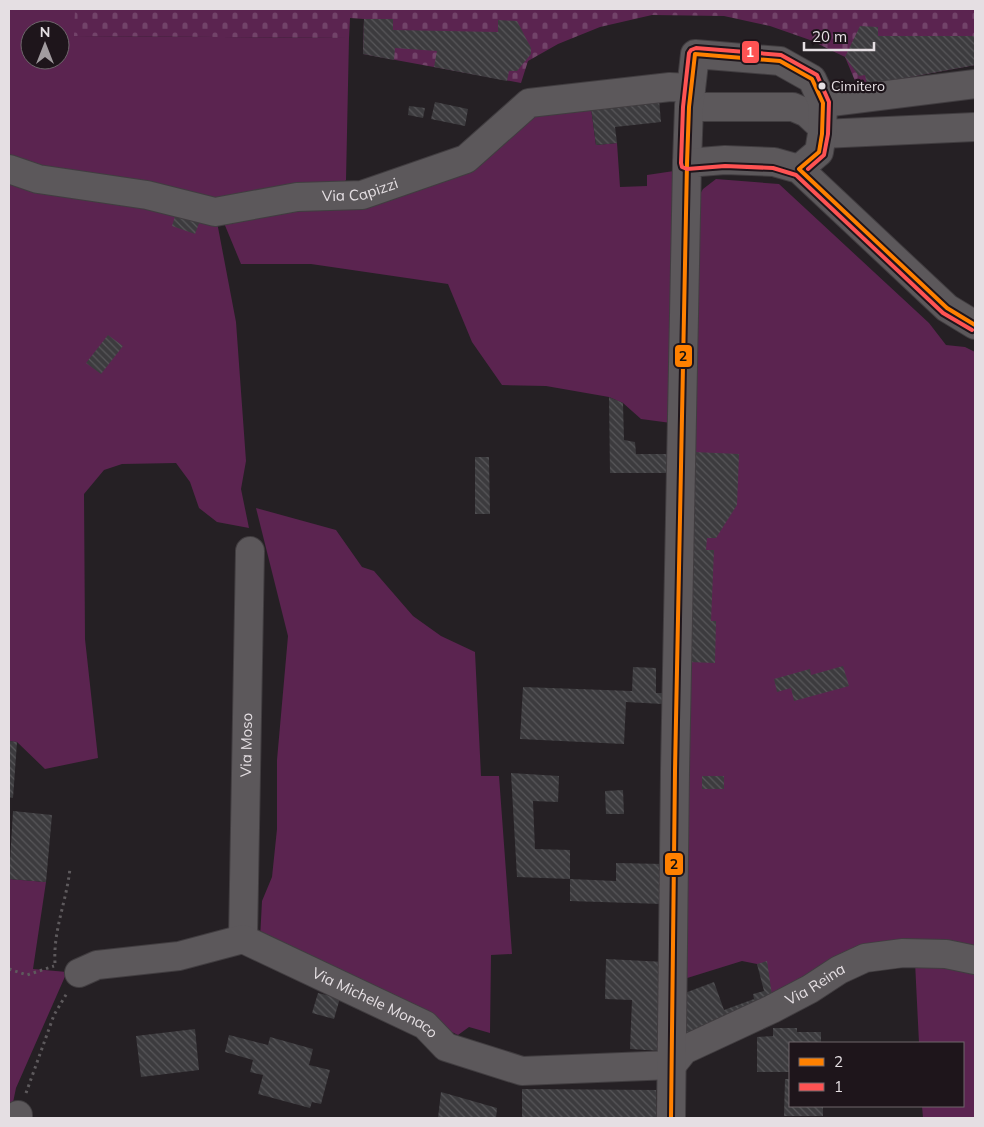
<svg xmlns="http://www.w3.org/2000/svg" width="984" height="1127" font-family="Mulish,sans-serif">
	<style>
		.grass { fill: #5b2450; fill-rule: evenodd }
		.cemetery { fill: url(#cemetery-stones) }
		.building { fill: url(#building-back-hatch) }
		.lines { fill: none; stroke-linecap: round; stroke-linejoin: round }
		.street-casing { stroke: #413d40; stroke-width: 30 }
		.secondary-casing { stroke: #413d40; stroke-width: 30 }
		.path { stroke: #5e5a5d; stroke-width: 3; stroke-dasharray: 2.5 4; stroke-linecap: butt }
		.street { stroke: #5c585b; stroke-width: 28 }
		.secondary { stroke: #5c585b; stroke-width: 28 }
		.bus-1-casing { stroke: #1e151b; stroke-width: 8 }
		.bus-2-casing { stroke: #1e151b; stroke-width: 8 }
		.bus-1 { stroke: #ff8000; stroke-width: 4 }
		.bus-2 { stroke: #ff5353; stroke-width: 4 }
		.bus-dot { fill: #e5dfe3; stroke: #1e151b; stroke-width: 2 }
		.labels { text-anchor: middle; stroke-width: 4.5; stroke-linejoin: round; paint-order: stroke }
		.bus-label { font-size: 14px; fill: #e5dfe3; stroke: #1e151b; text-anchor: start }
		.street-label { font-size: 15px; fill: #e5dfe3; stroke: #1e151b }
		.line-badge { stroke: #1e151b; stroke-width: 2 }
		.badge-label { font-size: 14px; text-anchor: middle; font-weight: bold; fill: #fff }
		.pale-badge-label { font-size: 14px; text-anchor: middle; font-weight: bold; fill: #111 }
	</style>
	<defs>
		<pattern id="cemetery-stones" width="16" height="16" patternUnits="userSpaceOnUse" patternTransform="scale(1.25)"><rect width="16" height="16" fill="#5b2450"/><path d="M2 7V4a2 2 0 0 1 4 0v3zM10 15v-3a2 2 0 0 1 4 0v3z" fill="#724369"/></pattern>
		<pattern id="building-back-hatch" width="6" height="6" patternUnits="userSpaceOnUse" patternTransform="scale(1.25)"><rect width="6" height="6" fill="#3c3b3e"/><path d="M-1 5l2 2M0 0l6 6M5-1l2 2" fill="none" stroke="#58575a"/></pattern>
	</defs>
	<rect width="100%" height="100%" fill="#252024"/>
	<path class="grass" d="M9 9H75V36L349 38 346 180 335 191 216 204 9 163ZM30 30H60V60H30Z
		M591 108 596 145 617 143 620 187 647 186V175L674 171 671 423 641 419 623 403 609 397 546 386 502 385 472 342 448 284 311 264H241L224 223 227 216 366 205 432 186 480 162 535 115Z
		M9 175 217 222 236 322 246 461 241 489 249 528 217 522 199 508 190 482 176 463 122 464 104 470 84 494 85 639 98 758 45 769 17 742 9 741Z
		M716 179 779 184 929 323 946 345 965 347 975 352V950L875 943 832 963 773 1002 757 964 742 961 684 979 696 201 703 189Z
		M256 508 336 530 362 567 374 571 413 616 441 636 475 652 481 776H499L512 954 491 955 490 1033 469 1027 458 1035 260 939 262 901 272 877 277 829V760L288 636Z
		M9 879 46 882 33 969 67 972 16 1088 10 1117Z
		M915 962 975 967V1118H923L922 1106H963V1043H919Z"/>
	<path class="cemetery" d="M75 9H975V65L867 85 858 88 845 57 810 40 770 26 724 16 652 15 600 27 558 44 528 61 521 83 363 54 364 19 350 18 349 38 74 36Z"/>
	<path class="building" d="M364 19H393V30L498 32V20L517 21 531 48V54L517 71H509L507 81 434 67 437 51 395 48 394 60 363 54Z
		M860 26 878 27V36H975V65L867 85 865 75 859 76 845 57Z
		M659 100 661 122 615 127 617 143 596 145 591 108Z
		M435 102 468 109 465 126 431 119Z
		M409 106 425 108 423 118 408 115Z
		M177 210 201 218 195 234 172 226Z
		M108 335 123 346 101 374 86 363Z
		M609 397 623 403 624 440 635 442 636 454H667V473H610Z
		M694 452 739 454 737 505 716 538H707L706 550H714L711 621H716L715 663 688 662Z
		M475 457H489L490 514H475Z
		M843 666 849 686 794 701 791 688 777 692 774 679 810 669 811 675Z
		M633 667 656 668V693H663V704L626 702 624 744 520 739 523 687 632 691Z
		M9 741 17 742 13 798 9 797Z
		M511 773 559 776 558 802 533 801 535 849 570 850V879L616 881V863L664 864 663 904 570 901V879L517 877Z
		M702 776H724V789H702Z
		M623 790 624 814H606L605 791Z
		M13 811 52 815 46 882 9 879Z
		M606 959 666 962 662 1051 630 1049 632 1000 605 999Z
		M767 961 773 1002 682 1042V994L714 982 724 1010 754 999 753 994 764 991 757 964Z
		M318 993 340 998 334 1019 312 1013Z
		M773 1028H797V1032H821V1043H790V1072H757V1037L773 1036Z
		M195 1029 199 1070 141 1077 136 1036Z
		M229 1035 268 1045 270 1037 313 1049 309 1065 330 1070 321 1104 312 1102 310 1108 258 1094 263 1075 250 1072 253 1060 225 1052Z
		M785 1079H790V1106H823V1116H784Z
		M522 1089 656 1090V1118H522Z
		M441 1092 497 1108 496 1118H438Z"/>
	<g class="lines">
		<g class="street-casing">
			<g id="street">
				<path d="M823 103 975 84"/>
				<path d="M689 107H793L807 113 822 127"/>
				<path d="M822 134 975 127"/>
				<path d="M687 163 689 107 695 54 780 61 812 79 823 103 822 134 819 152 799 169"/>
				<path id="s1" d="M9 169 38 179 147 195 215 212 297 197 362 195 466 159 529 103 670 87 691 88"/>
				<path id="s2" d="M243 939 250 551"/>
				<path id="s3" d="M79 973 97 965 179 956 243 939 425 1025 446 1047 522 1071 672 1065 684 1050 772 1009 810 989 839 970 865 958 903 953 946 954 975 960"/>
				<path d="M18 1118V1115"/>
			</g>
		</g>
		<g class="secondary-casing">
			<path id="secondary" d="M671 1118 675 771 687 163 725 160 774 162 799 169 947 308 975 325"/>
		</g>
		<path class="path" d="M55 963C53 930 67 900 70 868
			M9 969 27 975 54 966
			M26 1093 54 1015 67 993"/>
		<use href="#street" class="street"/>
		<use href="#secondary" class="secondary"/>
		<g class="bus-1-casing">
			<path id="bus-1" d="M671 1118 675 771 687 163 689 107 695 54 780 61 812 79 823 103 822 134 819 152 799 169 947 308 975 325"/>
		</g>
		<g class="bus-2-casing">
			<path id="bus-2" d="M808 169 824 155 828 134 829 102 817 75 781 55 696 48 691 50 689 53 683 107 681 163 682 167 687 169 725 166 773 168 796 175 943 313 972 330"/>
		</g>
		<use href="#bus-1" class="bus-1"/>
		<use href="#bus-2" class="bus-2"/>
	</g>
	<circle class="bus-dot" cx="822" cy="86" r="4.5"/>
	<g class="labels">
		<g class="bus-label">
			<text x="831" y="91">Cimitero</text>
		</g>
		<g class="street-label">
			<text dy="5" stroke="none"><textPath href="#s1" startOffset="358">Via Capizzi</textPath></text>
			<text dy="5" stroke="none"><textPath href="#s2" startOffset="194">Via Moso</textPath></text>
			<text dy="5" stroke="none"><textPath href="#s3" startOffset="796">Via Reina</textPath></text>
			<text dy="5" stroke="none"><textPath href="#s3" startOffset="315">Via Michele Monaco</textPath></text>
		</g>
	</g>
	<g class="line-badge">
		<rect x="741" y="40" width="19" height="24" rx="5" fill="#ff5353"/>
		<rect x="674" y="344" width="19" height="24" rx="5" fill="#ff8000"/>
		<rect x="664" y="852" width="20" height="24" rx="5" fill="#ff8000"/>
	</g>
	<g class="badge-label">
		<text x="750" y="57">1</text>
	</g>
	<g class="pale-badge-label">
		<text x="683" y="361">2</text>
		<text x="674" y="869">2</text>
	</g>
	<rect width="984" height="1127" fill="none" stroke="#e5dfe3" stroke-width="20"/>
	<rect x="789" y="1042" width="175" height="65" fill="#1e151b" stroke="#6e666b"/>
	<rect x="799" y="1058" width="25" height="8" fill="#ff8000" stroke="#6e666b"/>
	<text x="834" y="1067" font-size="15" fill="#e5dfe3">2</text>
	<rect x="799" y="1083" width="25" height="8" fill="#ff5353" stroke="#6e666b"/>
	<text x="834" y="1092" font-size="15" fill="#e5dfe3">1</text>
	<g transform="translate(45 45)"><circle r="24" fill="#1e151b" stroke="#6e666b"/>
	<path d="M0-4L9 19L0 12L-9 19Z" fill="#a29ca0"/>
	<text y="-8" font-size="14" font-weight="bold" text-anchor="middle" fill="#e5dfe3">N</text>
	</g>
	<path d="M804 42v8h70v-8" fill="none" stroke="#e5dfe3" stroke-width="2.5"/>
	<text x="812" y="42" font-size="15" fill="#e5dfe3" stroke="#1e151b" stroke-width="4" paint-order="stroke">20 m</text>
</svg>
